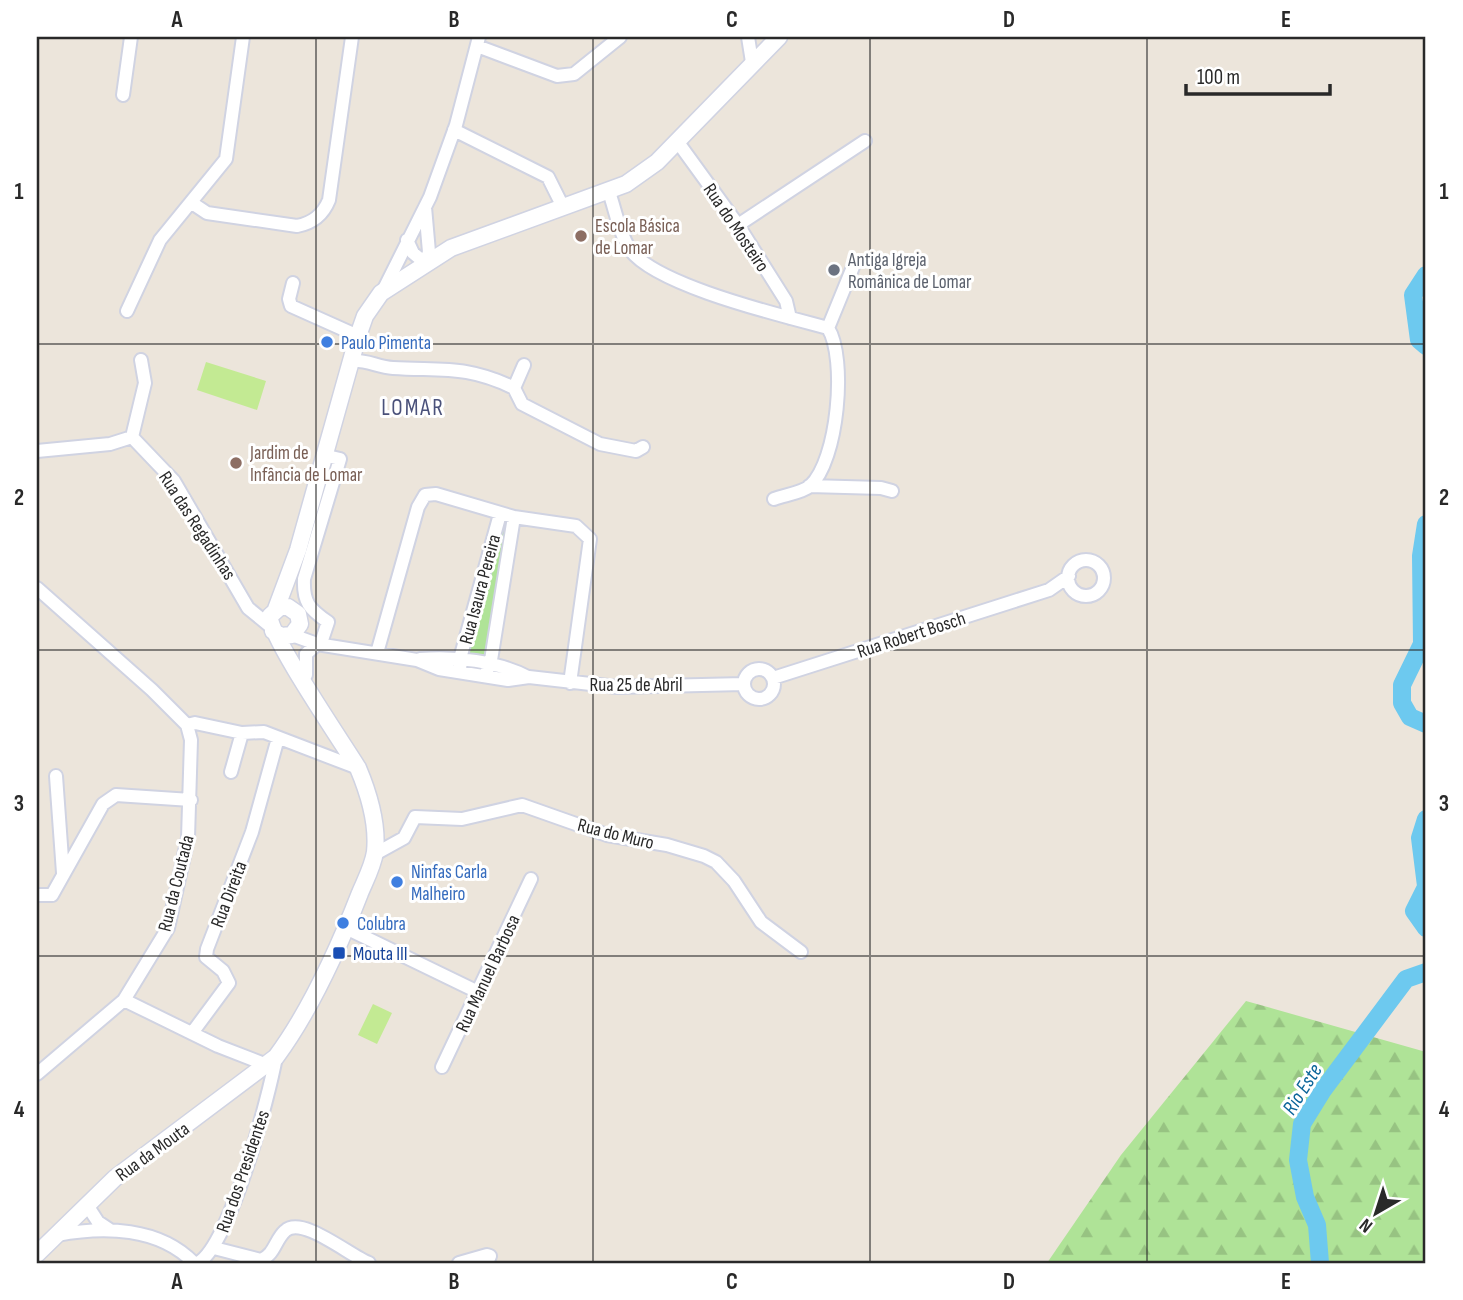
<svg xmlns="http://www.w3.org/2000/svg" width="1463" height="1300" font-family="'Sofia Sans Condensed',sans-serif">
	<style>
		.green { fill: #afe397 }
		.forest { fill: url(#forest-firs) }
		.pitch { fill: #c3ea93 }
		.lines { fill: none; stroke-linecap: round; stroke-linejoin: round }
		.river { stroke: #6dc9ef; stroke-width: 18 }
		.minor-casing { stroke: #d0d3e2; stroke-width: 16 }
		.secondary-casing { stroke: #d0d3e2; stroke-width: 19 }
		.minor { stroke: #fff; stroke-width: 12 }
		.secondary { stroke: #fff; stroke-width: 16 }
		.grid { fill: none; stroke: #292929; stroke-width: 2; stroke-opacity: 0.55 }
		.education-dot { fill: #8d6e63; stroke: #fff; stroke-width: 2.5 }
		.worship-dot { fill: #6b7280; stroke: #fff; stroke-width: 2.5 }
		.shop-dot { fill: #3f7fe0; stroke: #fff; stroke-width: 2.5 }
		.transit-dot { fill: #1a4fb4; stroke: #fff; stroke-width: 2.5 }
		.labels { text-anchor: middle; stroke-width: 6; stroke-linejoin: round; paint-order: stroke }
		.education-label { font-size: 19px; fill: #785e54; stroke: #fff; text-anchor: start }
		.street-label { font-size: 19px; fill: #292929; stroke: #fff }
		.worship-label { font-size: 19px; fill: #5b616d; stroke: #fff; text-anchor: start }
		.shop-label { font-size: 19px; fill: #366cbe; stroke: #fff; text-anchor: start }
		.transit-label { font-size: 19px; fill: #164399; stroke: #fff; text-anchor: start }
		.water-label { font-size: 21px; font-style: italic; fill: #0d669a; stroke: #fff }
		.quarter-label { font-size: 23px; letter-spacing: 2px; fill: #4a517a; stroke: #fff }
		.neatline { fill: none; stroke: #292929; stroke-width: 2.5 }
		.grid-label { font-size: 23px; text-anchor: middle; font-weight: bold; fill: #292929 }
	</style>
	<defs>
		<pattern id="forest-firs" width="22" height="20" patternUnits="userSpaceOnUse" patternTransform="scale(1.75)"><rect width="22" height="20" fill="#afe397"/><path d="M5 1l3.5 6h-7zM16 11l3.5 6h-7z" fill="#97c382"/></pattern>
	</defs>
	<rect width="100%" height="100%" fill="#ece5db"/>
	<path class="green" d="M502 518 511 520 486 657 465 654Z"/>
	<path class="forest" d="M1246 1001 1426 1052V1263H1047L1121 1155Z"/>
	<path class="pitch" d="M206 362 266 381 257 410 197 390Z
		M373 1004 392 1013 377 1044 358 1035Z"/>
	<g class="lines">
		<path class="river" d="M1426 275 1413 295 1419 340 1426 346
			M1426 524 1421 556 1422 644 1402 685V703L1410 717 1426 724
			M1426 819 1420 838 1426 886
			M1426 887 1414 911 1426 928
			M1320 1263 1317 1225 1305 1197 1298 1160 1302 1124 1323 1090 1406 979 1426 972"/>
		<g class="minor-casing">
			<path id="minor" d="M748 37 752 62
				M477 46 557 76 574 74 620 37
				M123 95 131 37
				M454 130 548 177 563 207
				M677 141 738 225 786 301 790 318
				M609 192C615 209 619 232 629 248 652 285 784 316 828 328
				M192 203 207 213 297 226C313 223 323 215 329 200L352 37
				M738 225 865 141
				M407 240 413 253 425 263 429 252 425 207
				M293 283 289 299 291 306 358 336
				M383 291 430 197 456 125 479 37
				M127 311 160 240 226 159 243 37
				M828 328 853 267
				M350 361C366 359 377 367 393 368 442 371 467 365 514 388L524 365
				M514 388 522 404 600 444 636 451 643 447
				M132 437 174 481 248 608 270 626
				M132 437 145 383 141 360
				M37 451 110 444 132 437
				M809 486 881 488 892 491
				M774 499C784 495 802 493 810 486 838 461 847 358 828 328
				M1068 578a18 18 0 1 1 36 0a18 18 0 1 1-36 0Z
				M37 588 152 690 187 725 191 740 188 838 168 928 124 1000 37 1074
				M292 635 317 644 417 660 439 669 508 680 529 677 617 687 744 684
				M323 637 328 622C309 609 303 602 304 579L340 459 323 455
				M377 653 418 507 425 495 436 494 514 517 576 526 590 539 570 683
				M420 659C455 656 497 661 528 677
				M744 684a15 15 0 1 1 30 0a15 15 0 1 1-30 0Z
				M460 672 461 655 500 514
				M306 675V654L317 644
				M485 676 491 660 514 517
				M773 678 1049 590 1069 576
				M187 725 195 723 242 733 264 732 358 768
				M231 772 242 733
				M56 776 63 873
				M375 854 404 838 415 817 462 819 522 805 607 835 667 845 704 856 716 862 734 881 761 922 801 952
				M37 895H52L103 804 116 795 191 800
				M346 928 478 992
				M124 1000 218 1046 267 1065
				M192 1033 229 983 223 971 206 957 207 949 252 832 278 738
				M442 1067 531 879
				M87 1205 98 1222 110 1230
				M57 1235C104 1226 159 1227 194 1263
				M214 1248 261 1260C275 1254 275 1240 285 1231 302 1215 350 1256 369 1263
				M198 1263C230 1245 269 1096 276 1057
				M459 1263 487 1255 490 1256 487 1263"/>
		</g>
		<g class="secondary-casing">
			<path id="secondary" d="M276 609 298 550 358 336 365 316 381 293 451 248 626 184 657 162 779 37
				M37 1254 115 1178 276 1057C310 1011 339 947 360 893 365 881 373 866 375 852 378 824 369 794 358 768 344 745 268 634 270 616L280 607H288L298 614 300 624 292 635 281 636 273 631"/>
		</g>
		<use href="#minor" class="minor"/>
		<use href="#secondary" class="secondary"/>
	</g>
	<path class="grid" d="M316 37V1263M593 37V1263M870 37V1263M1147 37V1263M37 344H1426M37 650H1426M37 956H1426"/>
	<g class="education-dot">
		<circle cx="581" cy="236" r="7"/>
		<circle cx="236" cy="463" r="7"/>
	</g>
	<circle class="worship-dot" cx="834" cy="270" r="7"/>
	<g class="shop-dot">
		<circle cx="327" cy="342" r="7"/>
		<circle cx="397" cy="882" r="7"/>
		<circle cx="343" cy="923" r="7"/>
	</g>
	<rect class="transit-dot" x="332" y="946" width="14" height="14" rx="3.5"/>
	<g class="labels">
		<g class="education-label">
			<text x="595" y="232">Escola Básica<tspan x="595" dy="22">de Lomar</tspan></text>
			<text x="250" y="459">Jardim de<tspan x="250" dy="22">Infância de Lomar</tspan></text>
		</g>
		<g class="street-label">
			<text transform="translate(737 227) rotate(56)" y="7">Rua do Mosteiro</text>
			<text transform="translate(198 525) rotate(57)" y="7">Rua das Regadinhas</text>
			<text transform="translate(479 589) rotate(-75)" y="7">Rua Isaura Pereira</text>
			<text transform="translate(911 634) rotate(-18)" y="7">Rua Robert Bosch</text>
			<text x="636" y="691">Rua 25 de Abril</text>
			<text transform="translate(616 833) rotate(14)" y="7">Rua do Muro</text>
			<text transform="translate(175 883) rotate(-76)" y="7">Rua da Coutada</text>
			<text transform="translate(228 894) rotate(-69)" y="7">Rua Direita</text>
			<text transform="translate(487 973) rotate(-65)" y="7">Rua Manuel Barbosa</text>
			<text transform="translate(152 1151) rotate(-36)" y="7">Rua da Mouta</text>
			<text transform="translate(242 1171) rotate(-71)" y="7">Rua dos Presidentes</text>
		</g>
		<g class="worship-label">
			<text x="848" y="266">Antiga Igreja<tspan x="848" dy="22">Românica de Lomar</tspan></text>
		</g>
		<g class="shop-label">
			<text x="341" y="349">Paulo Pimenta</text>
			<text x="411" y="878">Ninfas Carla<tspan x="411" dy="22">Malheiro</tspan></text>
			<text x="357" y="930">Colubra</text>
		</g>
		<g class="transit-label">
			<text x="353" y="960">Mouta III</text>
		</g>
		<g class="water-label">
			<text transform="translate(1302 1089) rotate(-58)" y="7">Rio Este</text>
		</g>
		<g class="quarter-label">
			<text x="413" y="415">LOMAR</text>
		</g>
	</g>
	<rect width="1463" height="1300" fill="none" stroke="#ffffff" stroke-width="77"/>
	<g transform="translate(1376 1213) rotate(219)" stroke="#ffffff" stroke-width="5" paint-order="stroke">
	<path d="M0-5L12 26L0 18L-12 26Z" fill="#292929"/>
	<text y="-10" font-size="19" font-weight="bold" text-anchor="middle" fill="#292929">N</text>
	</g>
	<path d="M1186 84v10h144v-10" fill="none" stroke="#292929" stroke-width="3.5"/>
	<text x="1197" y="84" font-size="21" fill="#292929" stroke="#ffffff" stroke-width="5" paint-order="stroke">100 m</text>
	<rect x="38" y="38" width="1386" height="1224" class="neatline"/>
	<g class="grid-label">
		<text x="177" y="27">A</text>
		<text x="454" y="27">B</text>
		<text x="732" y="27">C</text>
		<text x="1009" y="27">D</text>
		<text x="1286" y="27">E</text>
		<text x="19" y="199">1</text>
		<text x="1444" y="199">1</text>
		<text x="19" y="505">2</text>
		<text x="1444" y="505">2</text>
		<text x="19" y="811">3</text>
		<text x="1444" y="811">3</text>
		<text x="19" y="1117">4</text>
		<text x="1444" y="1117">4</text>
		<text x="177" y="1289">A</text>
		<text x="454" y="1289">B</text>
		<text x="732" y="1289">C</text>
		<text x="1009" y="1289">D</text>
		<text x="1286" y="1289">E</text>
	</g>
</svg>
